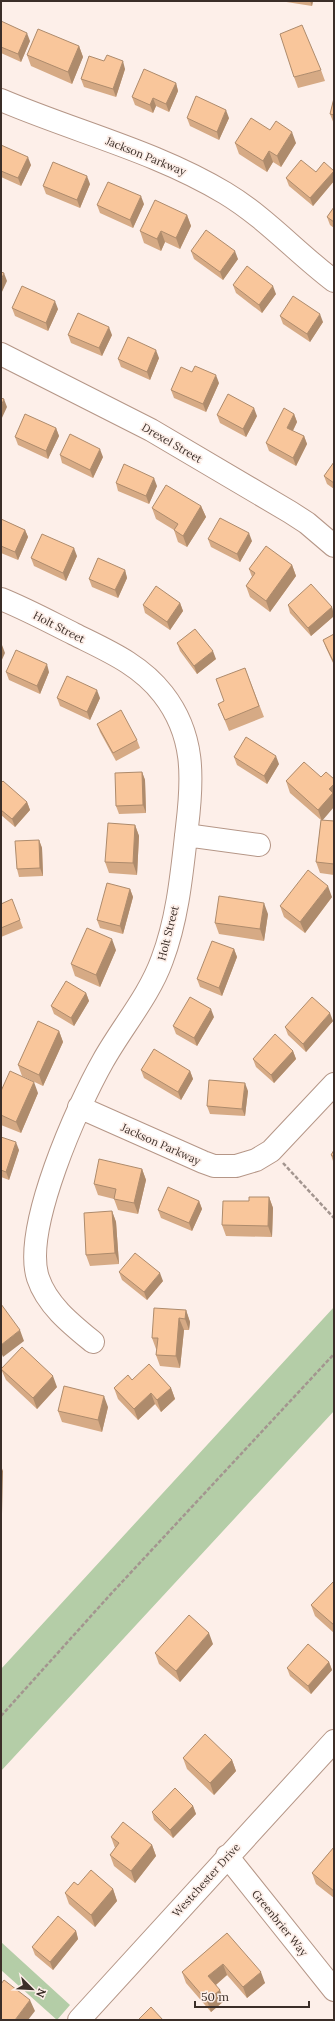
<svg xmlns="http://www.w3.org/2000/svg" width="335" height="2021" font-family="Lora,serif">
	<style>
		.green { fill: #b4cda7 }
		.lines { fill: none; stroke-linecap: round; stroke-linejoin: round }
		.minor-casing { stroke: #b59687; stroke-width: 24 }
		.path { stroke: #a3958f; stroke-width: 2.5; stroke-dasharray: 4 2; stroke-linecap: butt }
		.minor { stroke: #fff; stroke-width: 22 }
		.wall { fill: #d6aa85 }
		.shaded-wall { fill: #ae8b6c }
		.building { fill: #f9c69b; stroke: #ae8b6c }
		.labels { text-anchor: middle; stroke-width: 3.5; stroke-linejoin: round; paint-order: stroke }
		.street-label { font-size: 11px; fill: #3b2e28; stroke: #fdefe9 }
	</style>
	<rect width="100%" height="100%" fill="#fdefe9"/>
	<path class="green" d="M334 1307V1411L1 1771V1669Z
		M1 1942 70 2005 57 2020 1 1970Z"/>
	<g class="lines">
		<g class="minor-casing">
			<path id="minor" d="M1 100C76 132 155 151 225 193 265 217 297 253 334 281
				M1 354 151 430 290 512 307 523 334 546
				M1 599C26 609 50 622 74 634 106 650 140 664 163 694 195 735 193 778 187 827 182 871 178 918 162 960 149 996 122 1027 103 1061 78 1105 22 1229 38 1278 47 1305 71 1324 93 1342
				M186 835 259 845
				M79 1107 203 1162 214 1166H236L256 1160 271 1151 334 1084
				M227 1856 334 1990
				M79 2020 334 1741"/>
		</g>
		<path class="path" d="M283 1163 334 1218
			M1 1716 109 1596 334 1354"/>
		<use href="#minor" class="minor"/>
	</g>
	<path class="wall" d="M280 1H313L312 6Z
		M1 21 30 41 21 62 1 53Z
		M79 46 83 57 72 84 31 66 27 55Z
		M104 61 125 69 116 97 84 87 81 79Z
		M321 70 325 81 298 88 294 77Z
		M176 83 178 91 169 112 156 106 153 113 135 105 132 97Z
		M334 98V124L330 114Z
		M187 118H229L219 140 190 126Z
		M270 130 296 143 281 167 273 162 267 172 239 154 235 143Z
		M1 146 31 165 21 186 1 177Z
		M334 171V181L313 206 289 186 286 178 316 172Z
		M90 184 80 208 46 194 43 186Z
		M144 204 133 228 100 213 97 205Z
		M334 207V228L330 225 327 217Z
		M187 215 191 226 180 249 165 242 161 251 144 243 140 231Z
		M191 251 238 259 223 280 194 259Z
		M233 285 276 294 262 313 236 293Z
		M12 308 58 309 48 331 15 316Z
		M280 316 323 322 310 342 283 324Z
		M68 335H112L102 356 71 343Z
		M159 358 150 380 121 367 118 359Z
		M219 383 206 412 174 398 171 390Z
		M294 414 297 422 293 431 304 436 307 444 296 466 269 451 266 443Z
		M217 415 257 416 246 437 220 423Z
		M56 428 59 436 48 459 18 445 15 437Z
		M60 455 103 457 93 478 62 463Z
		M334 462V489L327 484 324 476Z
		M116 483 157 486 149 504 118 491Z
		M201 506 206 517 187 547 178 542 174 530 156 519 152 508Z
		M1 519 25 530 28 537 18 560 1 553Z
		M208 539 252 541 240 562 211 547Z
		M77 556 66 581 34 566 31 558Z
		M292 565 296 576 270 612 250 597 246 586 252 577 249 569Z
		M125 570 127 578 118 598 92 587 89 579Z
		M180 603 183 611 170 630 145 613 143 605Z
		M288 605 332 607 334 616 311 636 290 613Z
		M334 634V665L326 648 323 640Z
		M177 643 216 659 197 674 180 651Z
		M245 668 264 717 229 731 218 704 224 701Z
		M6 672H49L40 694 9 680Z
		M57 698H100L90 720 60 706Z
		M97 724 137 740 140 748 116 761 100 732Z
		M234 757 279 764 267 784 237 765Z
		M304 762 323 820 334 821V875L320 873 316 862 321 820 290 793 286 781Z
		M142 772 145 780 146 813 119 814 116 806Z
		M1 783 27 802 30 810 15 827 1 815Z
		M135 825 139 836 137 875 109 873 105 862Z
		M39 840 42 848 43 876 19 877 17 869Z
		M130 889 133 897 123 934 100 928 97 920Z
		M332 897 305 933 284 917 280 906Z
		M1 904 20 920 23 928 1 937Z
		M268 914 264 941 219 934 215 923Z
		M234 949 237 957 222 996 200 987 197 979Z
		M116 950 100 987 75 976 71 964Z
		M86 993 89 1001 74 1026 54 1014 51 1006Z
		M214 1017 197 1046 176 1034 173 1026Z
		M333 1021 306 1052 288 1035 285 1027Z
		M59 1031 63 1042 43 1086 22 1076 18 1065Z
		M293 1051 296 1059 274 1083 256 1067 253 1059Z
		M141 1070 190 1071 193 1079 181 1100 144 1078Z
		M1 1091 38 1093 21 1133 1 1125Z
		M248 1091 245 1116 210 1114 207 1106Z
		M1 1137 19 1150 9 1180 1 1177Z
		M334 1150V1164L331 1155Z
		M142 1169 146 1180 138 1214 118 1210 114 1199 98 1195 94 1184Z
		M269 1197 273 1208 272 1237 226 1236 222 1225 249 1201Z
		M199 1201 202 1209 192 1231 161 1218 158 1210Z
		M112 1211 116 1222 119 1264 90 1266 86 1255Z
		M119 1272 163 1281 147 1300 122 1280Z
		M186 1310 190 1322 189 1330H184L180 1368 160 1366 156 1355 157 1349H156L152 1338Z
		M1 1369 57 1387 37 1409 6 1380Z
		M132 1380 171 1388 175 1399 161 1412 155 1404 138 1420 118 1399 114 1388Z
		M108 1407 102 1432 62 1422 58 1411Z
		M334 1581V1633L315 1616 311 1605Z
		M213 1644 180 1682 159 1664 155 1653Z
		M329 1662 332 1670 311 1694 290 1676 287 1668Z
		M183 1758 232 1760 236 1771 214 1795 187 1769Z
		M193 1806 196 1814 173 1838 154 1820 152 1812Z
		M111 1837 152 1845 156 1856 135 1883 114 1866 110 1855 115 1848Z
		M334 1847V1898L316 1884 312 1873Z
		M78 1885 113 1889 117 1901 95 1927 69 1904 65 1893Z
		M76 1931 78 1939 53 1970 35 1955 32 1947Z
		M227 1933 265 1983 247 1998 227 1975 216 1985 224 2001 211 2012 186 1983 182 1972Z"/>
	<path class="shaded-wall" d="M310 1H313L312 6Z
		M27 33 30 41 21 62 18 54Z
		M79 46 83 57 72 84 68 72Z
		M123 61 125 69 116 97 113 89Z
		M176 83 178 91 169 112 166 104Z
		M153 98 156 106 153 113 150 105Z
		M226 110 229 118 219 140 217 132Z
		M292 132 296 143 281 167 277 156Z
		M269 151 273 162 267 172 263 161Z
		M28 157 31 165 21 186 18 178Z
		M334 171V181L313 206 310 198Z
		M87 176 90 184 80 208 77 200Z
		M141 196 144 204 133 228 130 220Z
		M187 215 191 226 180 249 176 238Z
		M161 231 165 242 161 251 157 239Z
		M235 251 238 259 223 280 220 272Z
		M4 273 7 281 1 294V280Z
		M273 286 276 294 262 313 259 305Z
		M55 301 58 309 48 331 46 323Z
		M320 314 323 322 310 342 307 334Z
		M109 327 112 335 102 356 99 348Z
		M156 350 159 358 150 380 147 372Z
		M216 375 219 383 206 412 203 404Z
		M4 399 7 407 1 420V406Z
		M254 408 257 416 246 437 243 429Z
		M294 414 297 422 290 436 287 428Z
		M56 428 59 436 48 459 46 451Z
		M304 436 307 444 296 466 293 458Z
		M100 449 103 457 93 478 90 470Z
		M154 478 157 486 149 504 146 496Z
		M201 506 206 517 187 547 183 536Z
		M25 530 28 537 18 560 15 552Z
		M249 533 252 541 240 562 237 554Z
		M74 548 77 556 66 581 63 573Z
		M292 565 296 576 270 612 266 601Z
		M125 570 127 578 118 598 115 590Z
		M180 603 183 611 170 630 167 622Z
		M332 607 334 616 311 636 308 628Z
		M2 645 5 653 1 662V647Z
		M213 651 216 659 197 674 194 666Z
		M47 664 49 672 40 694 37 686Z
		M97 690 100 698 90 720 87 712Z
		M276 756 279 764 267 784 264 776Z
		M142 772 145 780 146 813 143 805Z
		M334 784V807L322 821 318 810 329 789Z
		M27 802 30 810 15 827 12 819Z
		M135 825 139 836 137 875 133 863Z
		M39 840 42 848 43 876 40 868Z
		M328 886 332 897 305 933 300 922Z
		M130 889 133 897 123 934 120 926Z
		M264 903 268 914 264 941 260 929Z
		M112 939 116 950 100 987 96 975Z
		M234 949 237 957 222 996 219 988Z
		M86 993 89 1001 74 1026 71 1018Z
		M211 1009 214 1017 197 1046 194 1038Z
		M330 1013 333 1021 306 1052 303 1044Z
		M59 1031 63 1042 43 1086 39 1075Z
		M293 1051 296 1059 274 1083 271 1075Z
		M190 1071 193 1079 181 1100 178 1092Z
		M34 1082 38 1093 21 1133 16 1122Z
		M245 1083 248 1091 245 1116 242 1109Z
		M16 1142 19 1150 9 1180 6 1172Z
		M142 1169 146 1180 138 1214 134 1203Z
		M269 1197 273 1208 272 1237 268 1226Z
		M199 1201 202 1209 192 1231 189 1223Z
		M112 1211 116 1222 119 1264 115 1253Z
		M160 1273 163 1281 147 1300 144 1292Z
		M186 1310 190 1322 189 1330 185 1319Z
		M179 1318 184 1330 180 1368 176 1356Z
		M20 1330 24 1341 3 1357 1 1352V1345Z
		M53 1376 57 1387 37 1409 33 1398Z
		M171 1388 175 1399 161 1412 157 1400Z
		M151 1393 155 1404 138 1420 134 1409Z
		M104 1396 108 1407 102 1432 98 1420Z
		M1 1466 3 1471 2 1514 1 1512Z
		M209 1633 213 1644 180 1682 176 1671Z
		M329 1662 332 1670 311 1694 308 1686Z
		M232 1760 236 1771 214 1795 210 1783Z
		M193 1806 196 1814 173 1838 170 1830Z
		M152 1845 156 1856 135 1883 131 1871Z
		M113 1889 117 1901 95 1927 91 1915Z
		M76 1931 78 1939 53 1970 50 1962Z
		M223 1964 227 1975 212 1988 208 1976Z
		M261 1972 265 1983 247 1998 243 1987Z
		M220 1990 224 2001 211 2012 207 2001Z
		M30 2000 35 2011 28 2020H15Z"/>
	<path class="building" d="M1 21 27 33 18 54 1 47Z
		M302 25 321 70 294 77 280 34Z
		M38 29 79 46 68 72 27 55Z
		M107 55 123 61 113 89 81 79 89 56 104 61Z
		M144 69 176 83 166 104 153 98 150 105 132 97Z
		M196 96 226 110 217 132 187 118Z
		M334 98V115L330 114Z
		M251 118 270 130 276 121 292 132 277 156 269 151 263 161 235 143Z
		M1 145 28 157 18 178 1 171Z
		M301 160 316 172 324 162 334 171 310 198 286 178Z
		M53 162 87 176 77 200 43 186Z
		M108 182 141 196 130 220 97 205Z
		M155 200 187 215 176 238 161 231 157 239 140 231Z
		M334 207V222L327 217Z
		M206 230 235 251 220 272 191 251Z
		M247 266 273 286 259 305 233 285Z
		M1 272 4 273 1 280Z
		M22 286 55 301 46 323 12 308Z
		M293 296 320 314 307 334 280 316Z
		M78 313 109 327 99 348 68 335Z
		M128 337 156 350 147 372 118 359Z
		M195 366 216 375 203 404 171 390 181 367 192 372Z
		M228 394 254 408 243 429 217 415Z
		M1 398 4 399 1 406Z
		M284 408 294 414 287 428 304 436 293 458 266 443Z
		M25 414 56 428 46 451 15 437Z
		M70 434 100 449 90 470 60 455Z
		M334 462V483L324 476Z
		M124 464 154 478 146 496 116 483Z
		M166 485 201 506 183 536 174 530 178 524 152 508Z
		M220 518 249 533 237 554 208 539Z
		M1 519 25 530 15 552 1 546Z
		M42 534 74 548 63 573 31 558Z
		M266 546 292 565 266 601 246 586 255 573 249 569Z
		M98 558 125 570 115 590 89 579Z
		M311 584 332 607 308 628 288 605Z
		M156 586 180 603 167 622 143 605Z
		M195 629 213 651 194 666 177 643Z
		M334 634V663L323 640Z
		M16 650 47 664 37 686 6 672Z
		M245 668 259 706 225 720 218 704 224 701 216 679Z
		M67 676 97 690 87 712 57 698Z
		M121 710 137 740 113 753 97 724Z
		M246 737 276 756 264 776 234 757Z
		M304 762 321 777 326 772 334 779V784L329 789 333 793 318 810 286 781Z
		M142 772 143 805 116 806 115 773Z
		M3 781 27 802 12 819 1 810V783Z
		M321 820 334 821V864L316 862Z
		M108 823 135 825 133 863 105 862Z
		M39 840 40 868 17 869 15 841Z
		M308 870 328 886 300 922 280 906Z
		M107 883 130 889 120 926 97 920Z
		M219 896 264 903 260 929 215 923Z
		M12 899 20 920 1 928V904Z
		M87 928 112 939 96 975 71 964Z
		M212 941 234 949 219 988 197 979Z
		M66 981 86 993 71 1018 51 1006Z
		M190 997 211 1009 194 1038 173 1026Z
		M312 997 330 1013 303 1044 285 1027Z
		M38 1021 59 1031 39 1075 18 1065Z
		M275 1034 293 1051 271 1075 253 1059Z
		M154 1049 190 1071 178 1092 141 1070Z
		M10 1071 34 1082 16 1122 1 1115V1091Z
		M209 1080 245 1083 242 1109 207 1106Z
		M1 1137 16 1142 6 1172 1 1170Z
		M334 1150V1157L331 1155Z
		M99 1159 142 1169 134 1203 114 1199 116 1189 94 1184Z
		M168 1187 199 1201 189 1223 158 1210Z
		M249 1197H269L268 1226 222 1225 223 1201H249Z
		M112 1211 115 1253 86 1255 84 1213Z
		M135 1253 160 1273 144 1292 119 1272Z
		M1 1304 20 1330 1 1345Z
		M154 1308 186 1310 185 1319 179 1318 176 1356 156 1355 158 1338H152Z
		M22 1347 53 1376 33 1398 1 1369Z
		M149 1364 171 1388 157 1400 151 1393 134 1409 114 1388 128 1375 132 1380Z
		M64 1386 104 1396 98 1420 58 1411Z
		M334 1581V1625L311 1605Z
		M189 1615 209 1633 176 1671 155 1653Z
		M308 1644 329 1662 308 1686 287 1668Z
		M205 1734 232 1760 210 1783 183 1758Z
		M175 1788 193 1806 170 1830 152 1812Z
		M123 1822 152 1845 131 1871 110 1855 119 1843 111 1837Z
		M334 1847V1891L312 1873Z
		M91 1870 113 1889 91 1915 65 1893 74 1882 78 1885Z
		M58 1916 76 1931 50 1962 32 1947Z
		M227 1933 261 1972 243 1987 223 1964 208 1976 220 1990 207 2001 182 1972Z
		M4 1980 30 2000 15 2020H1V1984Z
		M151 2007 163 2020H138Z"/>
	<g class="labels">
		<g class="street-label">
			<text transform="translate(146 156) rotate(22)" y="4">Jackson Parkway</text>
			<text transform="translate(172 443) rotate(30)" y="4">Drexel Street</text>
			<text transform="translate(59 627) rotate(27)" y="4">Holt Street</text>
			<text transform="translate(168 933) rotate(-76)" y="4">Holt Street</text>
			<text transform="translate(161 1144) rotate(24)" y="4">Jackson Parkway</text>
			<text transform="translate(206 1880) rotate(-48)" y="4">Westchester Drive</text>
			<text transform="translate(280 1923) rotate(51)" y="4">Greenbrier Way</text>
		</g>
	</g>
	<rect width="335" height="2021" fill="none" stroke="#3b2e28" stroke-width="4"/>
	<g transform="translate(32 1989) rotate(114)" stroke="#fdefe9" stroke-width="3" paint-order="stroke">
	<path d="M0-3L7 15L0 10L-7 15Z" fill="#3b2e28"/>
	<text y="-6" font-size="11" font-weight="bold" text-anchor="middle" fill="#3b2e28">N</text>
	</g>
	<path d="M195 2001v6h114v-6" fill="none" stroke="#3b2e28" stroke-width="2"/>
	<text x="201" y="2001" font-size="12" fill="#3b2e28" stroke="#fdefe9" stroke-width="3" paint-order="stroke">50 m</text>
</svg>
